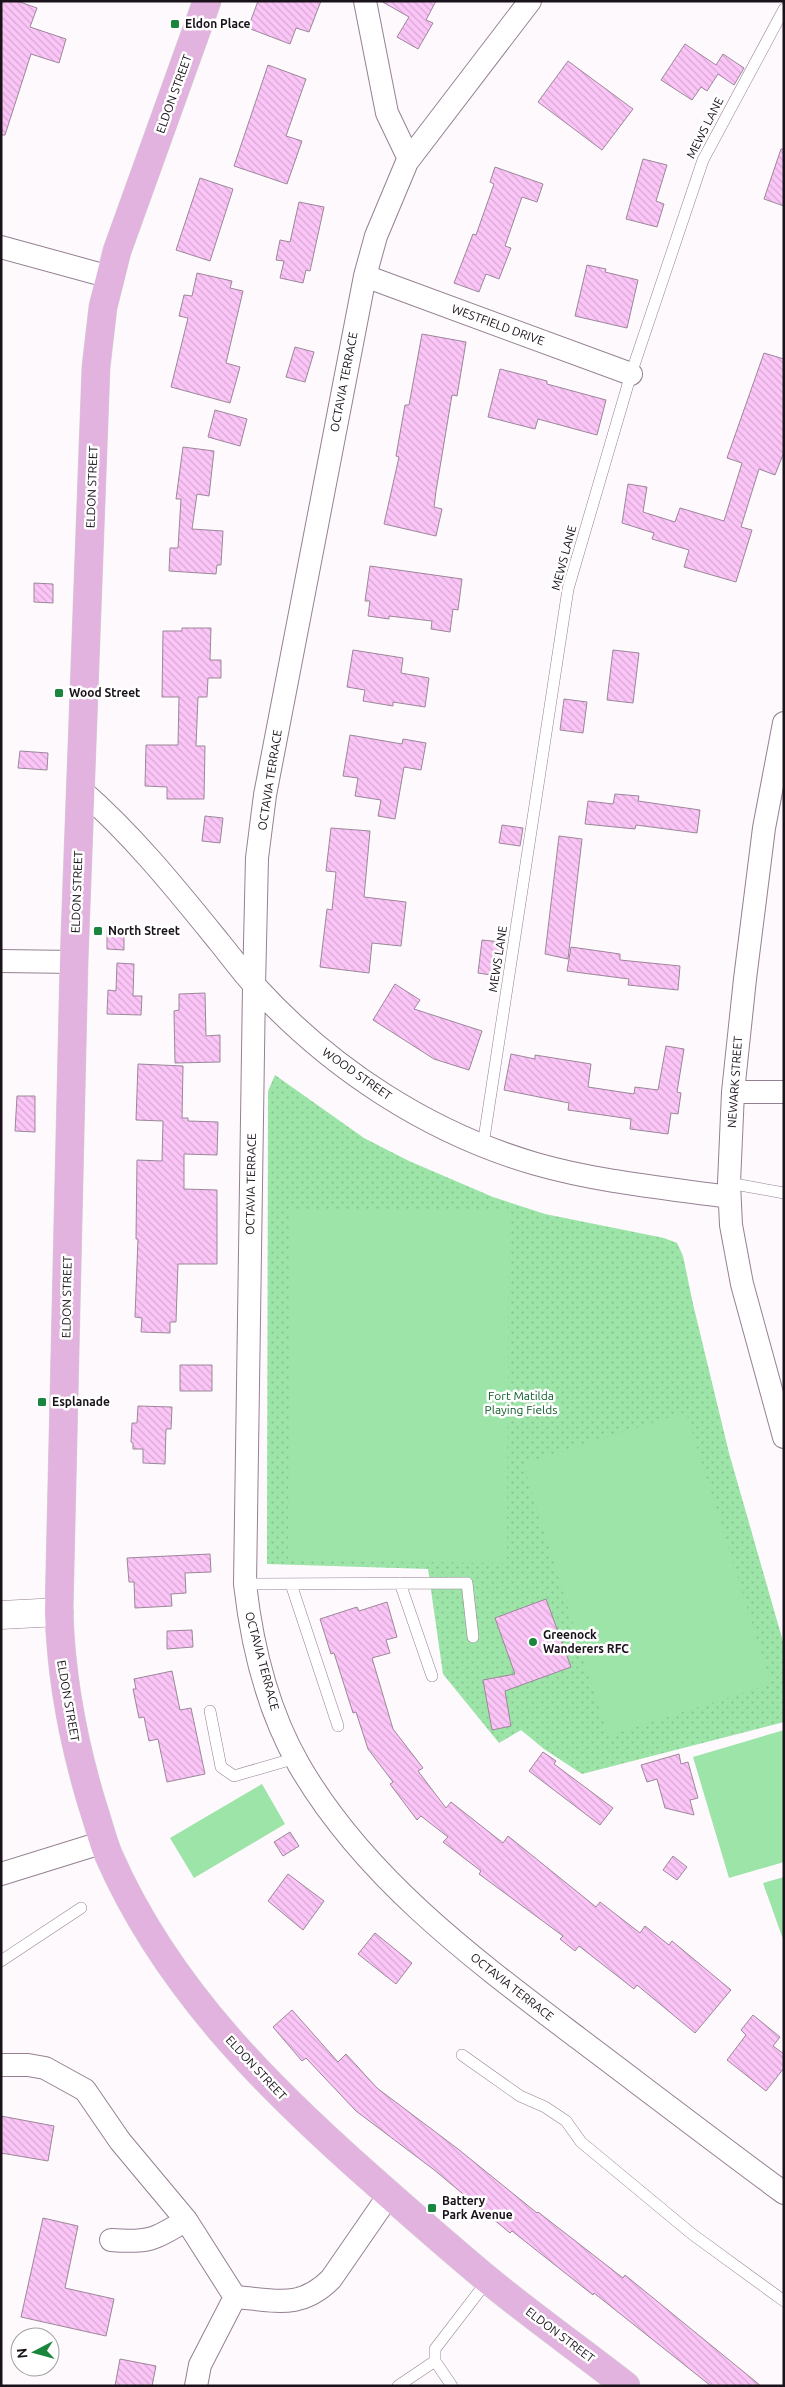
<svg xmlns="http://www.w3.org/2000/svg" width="785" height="2387" font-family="Ubuntu,sans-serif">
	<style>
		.grass { fill: url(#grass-dots) }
		.garden { fill: #9ce4a7 }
		.building { fill: url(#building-back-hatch); stroke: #9c879a }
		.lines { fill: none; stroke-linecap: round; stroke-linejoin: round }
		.lane-casing { stroke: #958093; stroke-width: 12 }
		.street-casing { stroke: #958093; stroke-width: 24 }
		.secondary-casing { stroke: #958093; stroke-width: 29 }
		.primary-casing { stroke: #d6d4d6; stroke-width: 29 }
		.lane { stroke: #fff; stroke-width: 11 }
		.street { stroke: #fff; stroke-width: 22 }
		.secondary { stroke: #fff; stroke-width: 28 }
		.primary { stroke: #e1b3de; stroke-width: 28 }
		.poi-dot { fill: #1a863d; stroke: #fff; stroke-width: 2 }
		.labels { text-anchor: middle; stroke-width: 5; stroke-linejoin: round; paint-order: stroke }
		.poi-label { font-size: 12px; font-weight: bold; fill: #1a121a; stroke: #fff; text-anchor: start }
		.street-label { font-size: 12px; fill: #1a121a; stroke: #fff }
		.park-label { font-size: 12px; fill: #0a5b26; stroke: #fff }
	</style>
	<defs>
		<pattern id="grass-dots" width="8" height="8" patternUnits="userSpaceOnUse" patternTransform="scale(1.25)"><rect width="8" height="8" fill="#9ce4a7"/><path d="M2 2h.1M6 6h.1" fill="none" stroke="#86c38f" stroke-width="1.8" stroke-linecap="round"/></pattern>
		<pattern id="building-back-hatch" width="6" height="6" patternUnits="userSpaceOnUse" patternTransform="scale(1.25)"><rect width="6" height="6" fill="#fbc5f7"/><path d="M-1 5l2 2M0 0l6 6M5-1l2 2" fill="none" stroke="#d7a8d3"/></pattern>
	</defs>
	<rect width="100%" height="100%" fill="#fef9fd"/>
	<path class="grass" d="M275 1075 364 1138 409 1161 493 1197 545 1214 664 1238 677 1243 683 1256 693 1304 729 1453 784 1645V1722L582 1774 544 1749 521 1730 499 1743 443 1674 428 1569 267 1564 268 1091Z"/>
	<path class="garden" d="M290 1210 509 1211 507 1563 288 1561Z
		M686 1412 771 1684 608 1736 523 1464Z
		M784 1730V1862L729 1878 693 1757Z
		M262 1784 285 1824 194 1878 170 1838Z
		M784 1877V1942L763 1883Z"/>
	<path class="building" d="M1 1H17L37 8 30 27 66 39 59 63 31 54 5 135H1Z
		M258 1H321L309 32 296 28 290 44 248 28Z
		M381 1H436L426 20 433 23 418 49 397 37 409 17Z
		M685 44 716 65 723 54 744 68 734 85 718 74 707 91 701 87 692 100 661 80Z
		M568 61 633 109 602 150 538 102Z
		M268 65 306 79 286 136 302 141 287 184 234 166Z
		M781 149H784V206L764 199Z
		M643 159 667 165 656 201 664 204 657 227 626 219Z
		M495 167 543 184 537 202 522 197 505 246 511 248 499 279 486 274 479 292 454 283 473 234 476 235 494 184 490 182Z
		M200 178 233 189 210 261 176 250Z
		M299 202 324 207 310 271 306 270 303 283 280 278 284 261 276 260 280 240 290 242Z
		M587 265 606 269 605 272 638 280 627 328 575 316Z
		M197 273 232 281 230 288 243 291 226 363 240 367 230 403 171 387 188 318 179 316 184 295 192 296Z
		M422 334 466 342 457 396 452 395 436 491 434 507 442 509 436 536 384 524 399 457 396 456 405 405H409Z
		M295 347 314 352 305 382 286 377Z
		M764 353 784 359V452L775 475 759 469 741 527 752 530 736 582 684 567 689 550 652 539 654 533 622 523 628 484 647 487 643 512 675 522 680 508 724 521 742 463 727 458Z
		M500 369 547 381V384L606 400 597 435 538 419 535 429 488 417Z
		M215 410 247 419 240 446 208 437Z
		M183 447 214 451 209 496 197 494 192 529 223 531 221 565H217L216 574 169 571 170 548H178L181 499H176Z
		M370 566 462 579 458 610 453 609 450 632 431 629 432 621 389 616V619L368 616 370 601H365Z
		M34 583 53 584V603L34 602Z
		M182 628H211L210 660H221V678H208L207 697H198L196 746H205L204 799H167V787L145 786 146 745H178L179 697H162L163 631H182Z
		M353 650 403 658 401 673 429 678 425 707 393 702V706L363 701 365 690 347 687Z
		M613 650 639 653 633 703 607 700Z
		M564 699 587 702 583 733 560 730Z
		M350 735 402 744 403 739 426 743 421 770 404 767 395 819 378 816 381 800 355 796 358 778 343 776Z
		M20 751 48 753 47 770 18 768Z
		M615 794 639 796 638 801 700 810 697 833 636 825 635 829 585 824 588 801 613 804Z
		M205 816 223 818 220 843 202 841Z
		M502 825 523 828 520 846 499 843Z
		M331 828 370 831 364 897 406 902 401 946 372 943 369 973 320 967 327 909 332 910 336 872 326 871Z
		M559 836 582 839 568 959 545 954Z
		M107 930 124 931V950L107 949Z
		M482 940 502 942 497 976 478 973Z
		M571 947 620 954V960L680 966 678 990 628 985 629 979 567 971Z
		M117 963 134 964 133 996H142L141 1015 107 1014 108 990 116 991Z
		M395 984 420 1000 414 1009 482 1031 469 1070 434 1059 373 1020Z
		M205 993 206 1036 220 1035V1062L175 1063 174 1011 179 1010V994Z
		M666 1046 684 1049 677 1092 681 1093 678 1114 671 1113 668 1134 630 1129 631 1119 568 1110 569 1103 504 1090 511 1054 535 1059V1055L591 1064 588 1087 634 1094 635 1087 658 1090Z
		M138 1064 183 1066 182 1118H188V1121L218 1122 217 1155 184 1154V1189L217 1190V1264H178L176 1322H170V1333L141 1332 142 1318 135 1317 138 1239H136L137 1160 162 1161 163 1121 136 1120Z
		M17 1096H35V1132L15 1131Z
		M180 1365H212V1391H180Z
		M138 1406 172 1407 171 1429H166L165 1464 143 1463V1449H133V1443L131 1442 132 1423H137Z
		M210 1554 211 1572 185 1573 186 1593 171 1594 172 1606 135 1608 134 1582H129L127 1558Z
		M546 1599 571 1667 505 1691 511 1726 492 1730 483 1680 515 1674 495 1618Z
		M387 1602 397 1637 386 1640 390 1653 372 1658 393 1729 423 1768 418 1771 446 1808 451 1802 503 1843 508 1836 596 1907 600 1902 640 1933 645 1926 669 1945 672 1941 731 1990 695 2033 637 1985 634 1989 579 1946 575 1951 560 1939 563 1936 479 1874 481 1871 443 1842 448 1837 421 1816 417 1820 390 1784 393 1782 368 1749 356 1712 353 1713 334 1653 331 1654 320 1619 357 1607 359 1611Z
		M192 1630 193 1647 167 1649V1631Z
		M172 1671 180 1710 191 1708 205 1774 167 1782 158 1739 149 1741 144 1717 139 1718 133 1689H136L134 1679Z
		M543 1752 556 1761 554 1764 613 1808 600 1825 529 1771Z
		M679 1754 681 1764 688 1762 698 1798 690 1800 694 1815 665 1808 657 1779 647 1782 641 1765Z
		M290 1832 299 1846 283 1856 274 1842Z
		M673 1856 687 1867 677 1880 663 1870Z
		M288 1874 324 1901 303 1930 268 1901Z
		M375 1933 412 1963 396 1984 358 1954Z
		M292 2010 338 2062 346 2054 377 2088 458 2149 537 2213 538 2212 623 2278 625 2275 761 2386H711L594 2293 593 2295 512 2231 510 2233 433 2169 356 2111 306 2058 302 2061 273 2027Z
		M753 2015 780 2037 773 2046 784 2054V2068L766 2091 727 2060 746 2035 741 2030Z
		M1 2116 54 2126 48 2161 1 2153Z
		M43 2218 78 2226 65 2288 114 2299 106 2336 21 2317Z
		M120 2359 156 2366 152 2386H115Z"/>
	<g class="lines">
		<g class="lane-casing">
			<path id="lane" d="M483 1145 568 589 631 374 703 160 784 9
				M729 1183 784 1193
				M400 1583 432 1676
				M245 1584 467 1583 473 1637
				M291 1584 338 1726
				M210 1711 221 1767 234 1776 296 1758
				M1 1961 81 1908
				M462 2055 520 2096 545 2107 566 2121 581 2142 692 2234 784 2301
				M398 2386 435 2361
				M452 2386 435 2361V2349L488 2280"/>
		</g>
		<g class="street-casing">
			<path id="street" d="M365 1 387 113 409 159
				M530 1 407 162 376 236 365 276 265 795 257 858 254 986 245 1584C252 1646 268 1711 299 1765 365 1879 475 1960 578 2038 647 2090 715 2142 784 2193
				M1 247 110 277
				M365 276 631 374
				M784 723 764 828 745 979 733 1092 729 1183 731 1225 742 1284 784 1437
				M81 790C133 835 177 890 220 943 232 958 243 973 256 987 331 1069 429 1133 536 1164 599 1182 665 1188 729 1197
				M1 961 74 962
				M733 1092H784
				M1 1874 104 1842
				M1 2065H28L45 2068 85 2090 120 2141 186 2220 235 2297C275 2300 300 2310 331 2279L389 2195
				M111 2240C147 2243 155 2240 186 2220
				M196 2386 200 2365 235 2297"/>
		</g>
		<g class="secondary-casing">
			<path id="secondary" d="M1 1615 59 1612"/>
		</g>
		<g class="primary-casing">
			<path id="primary" d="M207 1 117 251 103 307 96 367 74 962 59 1612C61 1677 73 1741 92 1804 98 1821 102 1840 109 1856 168 1991 275 2095 384 2190 418 2220 452 2250 487 2279 532 2316 580 2350 626 2386"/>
		</g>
		<use href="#lane" class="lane"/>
		<use href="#street" class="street"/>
		<use href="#secondary" class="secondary"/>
		<use href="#primary" class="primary"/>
	</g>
	<g class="poi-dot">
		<rect x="170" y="19" width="10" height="10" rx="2.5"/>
		<rect x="54" y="688" width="10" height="10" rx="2.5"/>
		<rect x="93" y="926" width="10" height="10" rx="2.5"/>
		<rect x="37" y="1397" width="10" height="10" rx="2.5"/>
		<circle cx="533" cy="1642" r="5"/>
		<rect x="427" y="2203" width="10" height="10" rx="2.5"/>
	</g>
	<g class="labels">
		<g class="poi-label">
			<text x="185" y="28">Eldon Place</text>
			<text x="69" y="697">Wood Street</text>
			<text x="108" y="935">North Street</text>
			<text x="52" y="1406">Esplanade</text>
			<text x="543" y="1639">Greenock<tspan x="543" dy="14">Wanderers RFC</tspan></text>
			<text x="442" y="2205">Battery<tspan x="442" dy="14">Park Avenue</tspan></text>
		</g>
		<g class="street-label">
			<text transform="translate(174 94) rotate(-70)" y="4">ELDON STREET</text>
			<text transform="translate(705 128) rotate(-63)" y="4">MEWS LANE</text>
			<text transform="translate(498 325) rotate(20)" y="4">WESTFIELD DRIVE</text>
			<text transform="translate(344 382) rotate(-79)" y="4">OCTAVIA TERRACE</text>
			<text transform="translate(92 487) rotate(-88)" y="4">ELDON STREET</text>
			<text transform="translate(564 558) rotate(-75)" y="4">MEWS LANE</text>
			<text transform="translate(270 780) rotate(-81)" y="4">OCTAVIA TERRACE</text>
			<text transform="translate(77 892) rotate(-88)" y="4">ELDON STREET</text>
			<text transform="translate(498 959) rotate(-81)" y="4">MEWS LANE</text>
			<text transform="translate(357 1074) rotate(35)" y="4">WOOD STREET</text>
			<text transform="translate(735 1082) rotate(-86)" y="4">NEWARK STREET</text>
			<text transform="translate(251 1184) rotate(-89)" y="4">OCTAVIA TERRACE</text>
			<text transform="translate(67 1297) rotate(-89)" y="4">ELDON STREET</text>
			<text transform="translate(262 1661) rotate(75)" y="4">OCTAVIA TERRACE</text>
			<text transform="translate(68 1701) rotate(80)" y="4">ELDON STREET</text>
			<text transform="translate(512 1987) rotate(38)" y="4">OCTAVIA TERRACE</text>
			<text transform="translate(256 2068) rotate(47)" y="4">ELDON STREET</text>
			<text transform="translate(560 2335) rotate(37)" y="4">ELDON STREET</text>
		</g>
		<g class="park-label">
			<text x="521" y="1400">Fort Matilda<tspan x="521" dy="14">Playing Fields</tspan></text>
		</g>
	</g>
	<rect width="785" height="2387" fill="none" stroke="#1a121a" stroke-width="5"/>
	<g transform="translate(35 2352) rotate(264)"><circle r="24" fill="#ffffff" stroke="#a3a0a3"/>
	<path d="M0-4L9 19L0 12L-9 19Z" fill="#1a863d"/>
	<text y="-8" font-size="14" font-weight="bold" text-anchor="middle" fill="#1a121a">N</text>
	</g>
</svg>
